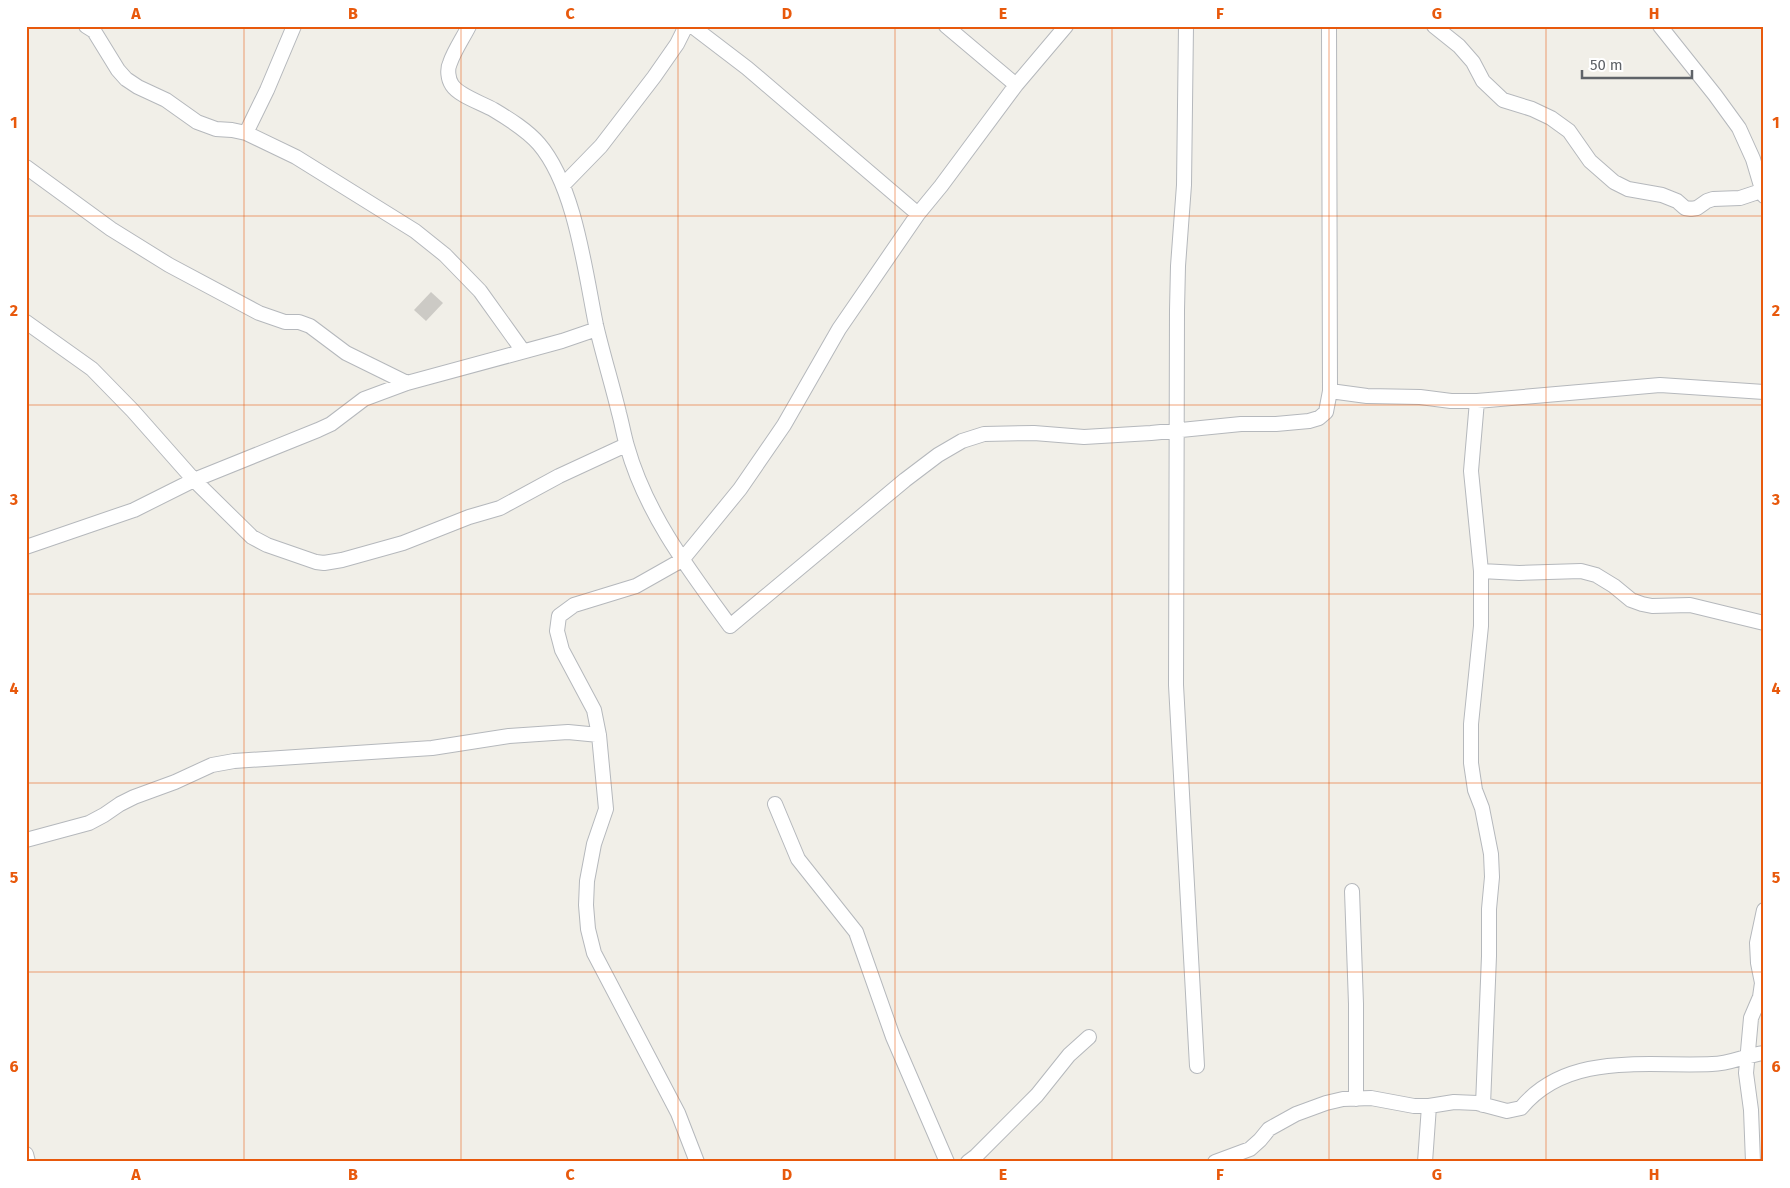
<svg xmlns="http://www.w3.org/2000/svg" width="1790" height="1188" font-family="'Fira Sans',sans-serif">
	<style>
		.building { fill: #cccac5 }
		.lines { fill: none; stroke-linecap: round; stroke-linejoin: round }
		.minor-casing { stroke: #b5b8bc; stroke-width: 16 }
		.minor { stroke: #fff; stroke-width: 14 }
		.grid { fill: none; stroke: #e8590c; stroke-width: 1; stroke-opacity: 0.55 }
		.neatline { fill: none; stroke: #e8590c; stroke-width: 2 }
		.grid-label { font-size: 16px; text-anchor: middle; font-weight: bold; fill: #e8590c }
	</style>
	<rect width="100%" height="100%" fill="#f1efe8"/>
	<path class="building" d="M431 292 443 303 426 321 414 310Z"/>
	<g class="lines">
		<g class="minor-casing">
			<path id="minor" d="M86 26 94 31 118 70 126 79 138 87 166 100 197 122 216 129 232 130 246 133 296 157 415 231 445 255 480 291 523 351
				M469 26C463 38 454 51 450 63 447 69 448 79 452 85 459 96 482 103 494 110 509 119 527 130 539 144 575 186 585 271 596 325 603 355 612 384 619 413 622 424 624 436 627 446 646 514 689 570 730 626L905 480 938 455 962 441 984 434 1034 433 1084 437 1151 433 1241 424H1276L1309 421 1319 418 1326 412 1330 391 1329 26
				M692 26 747 68 918 214
				M946 26 1016 85
				M1186 26 1184 185 1178 266 1177 310 1176 685 1197 1066
				M1434 26 1459 46 1473 62 1483 81 1503 100 1532 109 1551 118 1569 131 1590 161 1614 182 1628 189 1662 195 1677 201 1685 208 1691 209 1697 208 1707 201 1713 199 1740 198 1761 191
				M1660 26 1715 95 1739 128 1753 159 1764 196
				M246 133 267 90 294 26
				M26 167 111 229 169 265 259 313 285 322H299L310 326 346 353 407 383
				M564 184 601 146 654 77 677 44 686 26
				M26 322 92 369 133 411 194 480 252 537 267 545 316 562 324 563 342 560 403 543 469 517 500 508 559 476 626 445
				M1330 391 1367 396 1420 397 1451 401H1477L1660 385 1764 392
				M1477 401 1471 471 1481 571V626L1471 724V763L1475 790 1482 808 1491 854 1492 877 1489 909V956L1483 1105
				M26 547 134 510 194 480 318 430 331 424 364 399 407 383 562 341 597 329
				M1481 571 1519 573 1581 571 1596 575 1614 586 1631 600 1642 604 1652 606 1690 605 1764 623
				M775 804 798 859 856 932 893 1037 947 1162
				M26 840 89 823 104 815 120 804 134 797 175 782 212 765 234 761 432 748 509 736 568 732 599 735
				M1352 891 1356 1004V1099
				M26 1154 28 1162
				M697 1162 678 1113 594 953 588 929 586 905 587 881 594 844 606 809 599 735 594 710 562 650 557 631 559 616 574 605 636 586 682 560 740 489 784 425 839 329 918 214 941 186 1016 85 1066 26
				M968 1162 976 1156 1037 1095 1069 1055 1089 1037
				M1215 1162 1250 1149 1260 1140 1269 1129 1296 1114 1326 1103 1343 1099 1371 1098 1414 1106H1429L1454 1102 1477 1103 1507 1111 1521 1108C1568 1051 1647 1067 1712 1064 1730 1064 1746 1055 1764 1053
				M1425 1162 1429 1106
				M1753 1162 1751 1110 1746 1073 1751 1018 1760 997 1762 983 1758 963 1757 943 1764 910"/>
		</g>
		<use href="#minor" class="minor"/>
	</g>
	<path class="grid" d="M244 26V1162M461 26V1162M678 26V1162M895 26V1162M1112 26V1162M1329 26V1162M1546 26V1162M26 216H1764M26 405H1764M26 594H1764M26 783H1764M26 972H1764"/>
	<rect width="1790" height="1188" fill="none" stroke="#ffffff" stroke-width="55"/>
	<path d="M1582 70v8h110v-8" fill="none" stroke="#5f6368" stroke-width="2.5"/>
	<text x="1590" y="70" font-size="15" fill="#5f6368" stroke="#ffffff" stroke-width="4" paint-order="stroke">50 m</text>
	<rect x="28" y="28" width="1734" height="1132" class="neatline"/>
	<g class="grid-label">
		<text x="136" y="19">A</text>
		<text x="353" y="19">B</text>
		<text x="570" y="19">C</text>
		<text x="787" y="19">D</text>
		<text x="1003" y="19">E</text>
		<text x="1220" y="19">F</text>
		<text x="1437" y="19">G</text>
		<text x="1654" y="19">H</text>
		<text x="14" y="128">1</text>
		<text x="1776" y="128">1</text>
		<text x="14" y="316">2</text>
		<text x="1776" y="316">2</text>
		<text x="14" y="505">3</text>
		<text x="1776" y="505">3</text>
		<text x="14" y="694">4</text>
		<text x="1776" y="694">4</text>
		<text x="14" y="883">5</text>
		<text x="1776" y="883">5</text>
		<text x="14" y="1072">6</text>
		<text x="1776" y="1072">6</text>
		<text x="136" y="1180">A</text>
		<text x="353" y="1180">B</text>
		<text x="570" y="1180">C</text>
		<text x="787" y="1180">D</text>
		<text x="1003" y="1180">E</text>
		<text x="1220" y="1180">F</text>
		<text x="1437" y="1180">G</text>
		<text x="1654" y="1180">H</text>
	</g>
</svg>
